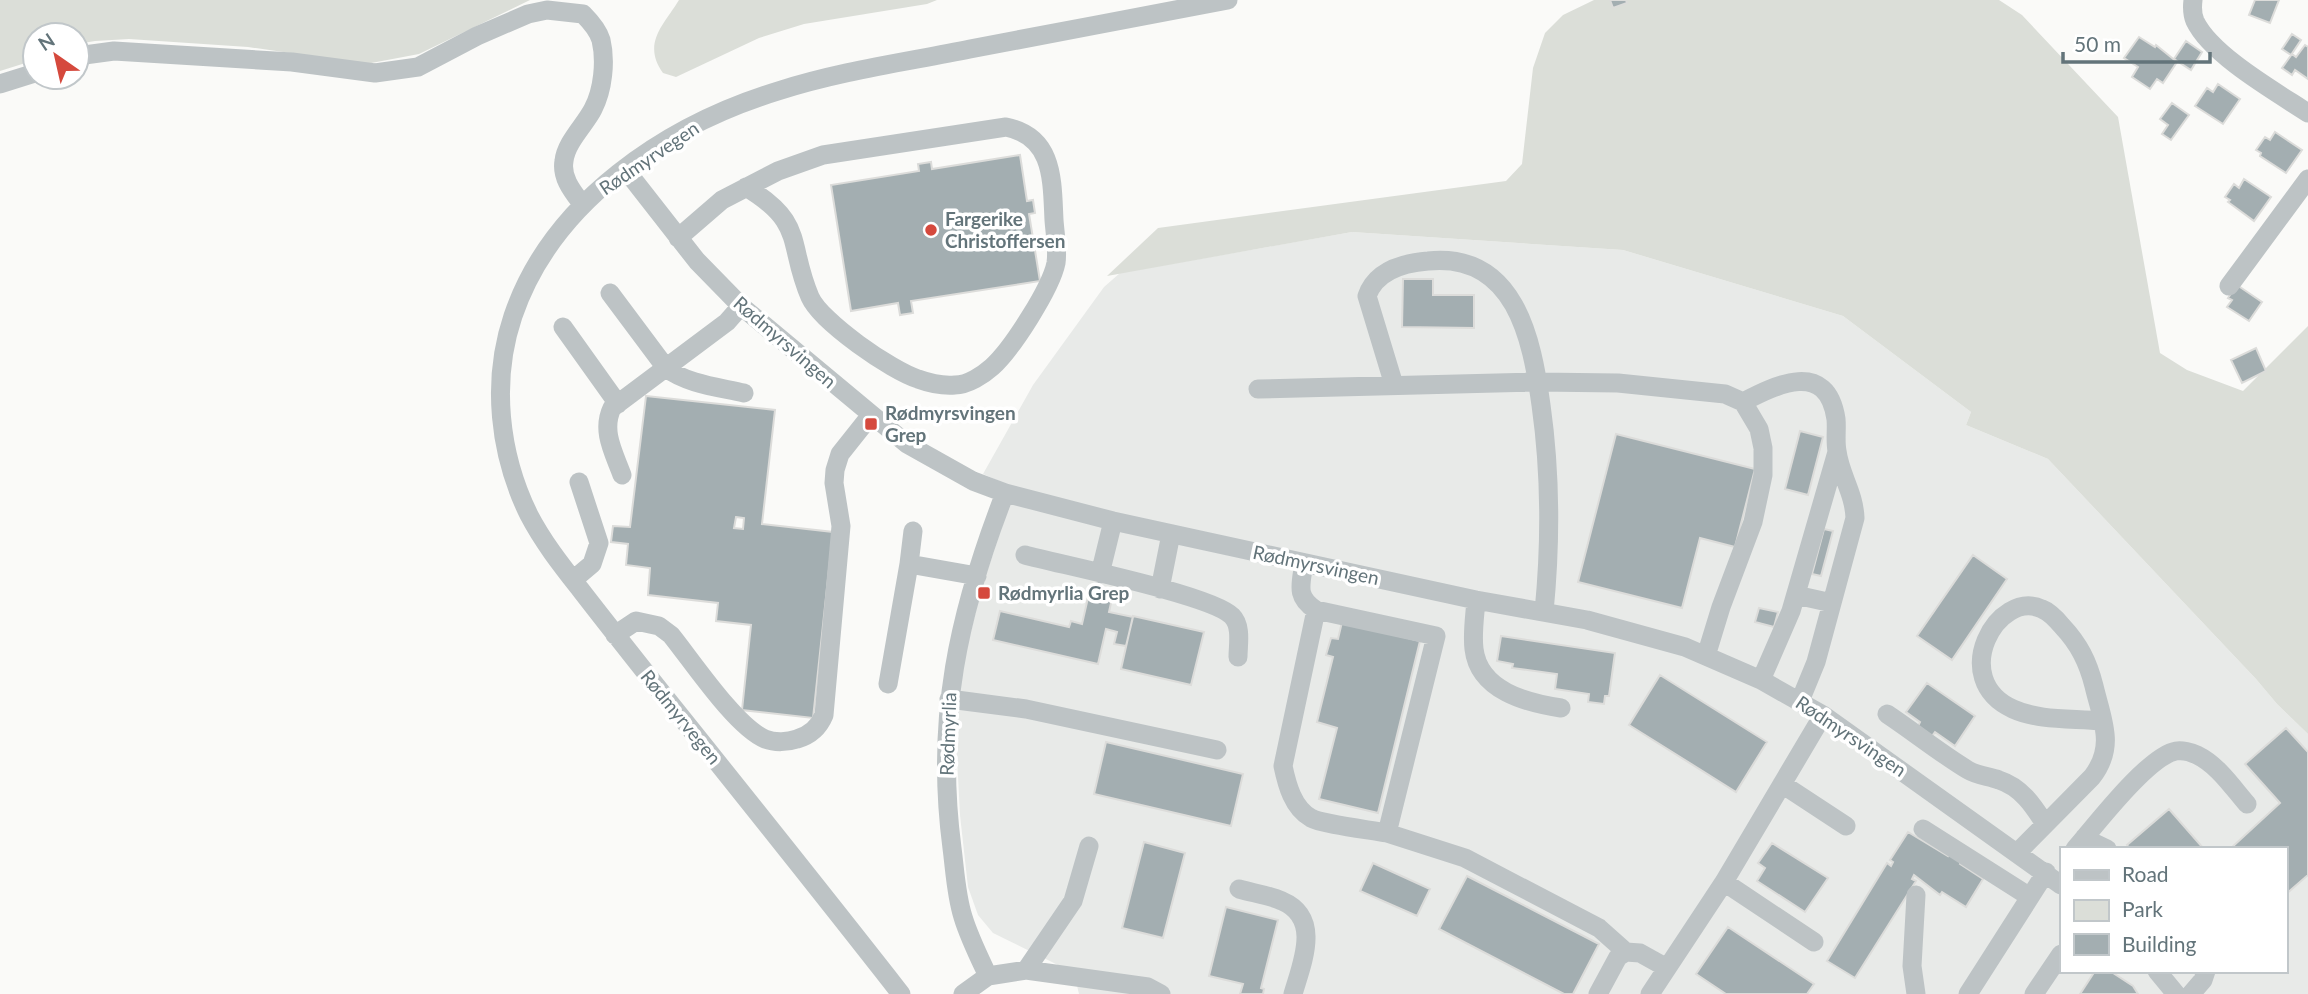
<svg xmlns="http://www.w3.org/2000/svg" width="2308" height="994" font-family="Lato,sans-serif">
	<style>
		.built { fill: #e8eae8; fill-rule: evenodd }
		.green { fill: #dbded8 }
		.building { fill: #a3aeb1; stroke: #dcdcda; stroke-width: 2; fill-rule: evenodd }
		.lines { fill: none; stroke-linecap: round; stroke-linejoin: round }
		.minor { stroke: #bdc3c5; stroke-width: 19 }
		.poi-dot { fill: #d5493d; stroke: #fff; stroke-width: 2.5 }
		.labels { text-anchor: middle; stroke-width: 7; stroke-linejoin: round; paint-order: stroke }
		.street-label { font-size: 19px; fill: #63747a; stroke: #fff }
		.poi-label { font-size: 19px; font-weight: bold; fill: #63747a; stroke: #fff; text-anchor: start }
	</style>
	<rect width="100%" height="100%" fill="#fafaf8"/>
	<path class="built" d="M1352 232 1623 250 1843 316 1971 412 1966 425 2048 459 2256 679 2277 704 2308 734V994H1079L1074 973 993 933 978 915 968 887 960 815 955 718 962 668 981 590 1015 488 983 474 1033 385 1104 287 1120 273ZM2061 849H2285V971H2061Z"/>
	<path class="green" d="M0 0H530L419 54 366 64 248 47 129 39 95 41 77 44V35H35V60L0 71Z
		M679 0H937L927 4 804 24 759 38 676 77 663 73C642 43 663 26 679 0Z
		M1594 0H1999L2022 15 2118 117 2160 353 2187 370 2243 391 2308 326V734L2277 704 2256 679 2048 459 1966 425 1971 412 1843 316 1623 250 1352 232 1107 276 1158 228 1506 181 1522 164 1533 68 1545 33 1563 15Z"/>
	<path class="building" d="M1610 0H1626L1627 3 1613 8Z
		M2255 0H2279L2270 23 2249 15Z
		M2292 34 2301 40 2291 55 2282 49Z
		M2139 37 2155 47 2156 45 2177 62 2163 83 2157 79 2150 89 2132 77 2138 67 2124 58Z
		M2186 41 2202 52 2191 70 2174 59Z
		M2305 45 2308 47V79L2295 70 2292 75 2282 68 2292 54 2296 57Z
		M2218 84 2240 99 2223 124 2195 106 2207 88 2213 92Z
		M2172 103 2189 115 2171 140 2162 134 2168 125 2160 119Z
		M2275 132 2302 150 2286 173 2260 156 2261 153 2256 150 2265 137 2270 140Z
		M1020 155 1027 201 1033 200 1035 213 1029 214 1040 281 911 301 913 313 900 315 898 303 851 311 831 185 919 171 918 164 931 162 932 169Z
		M2244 179 2271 197 2254 221 2228 202 2230 200 2225 197 2234 184 2239 188Z
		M1403 279H1433V295H1474V328L1402 327Z
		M2237 285 2262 302 2249 321 2227 307 2232 300 2228 298Z
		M2256 348 2266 371 2242 383 2231 360Z
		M646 396 775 410 762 524 833 532 813 718 742 710 751 625 716 621 718 603 648 595 650 568 626 565 628 544 611 542 613 526 630 527ZM736 517 744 518 743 529 734 528Z
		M1800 431 1823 437 1808 495 1785 489Z
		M1616 434 1755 469 1735 547 1700 538 1682 608 1578 582Z
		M1824 529 1833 531 1821 576 1812 574Z
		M1973 555 2007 579 1952 660 1917 636Z
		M1090 589 1113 594 1109 612 1133 617 1126 646 1114 644 1117 632 1106 629 1098 664 993 640 1000 611 1069 627 1071 621 1082 624Z
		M1759 608 1778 612 1774 627 1755 622Z
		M1133 616 1204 632 1191 685 1121 669Z
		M1342 622 1420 641 1378 813 1319 799 1337 728 1317 722 1333 657 1326 655 1331 638 1338 639Z
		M1501 636 1615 653 1609 696H1605L1604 704 1588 702 1589 694 1555 689 1557 674 1512 668 1513 664 1497 661Z
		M1660 675 1767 742 1736 792 1629 725Z
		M1927 683 1975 716 1955 746 1935 732 1932 736 1918 726 1920 722 1906 712Z
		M2286 728 2308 752V875L2285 895V849H2230L2280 803 2245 764Z
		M1106 742 1243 774 1231 826 1094 794Z
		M2169 809 2204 849H2130L2127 845Z
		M1908 832 1948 856 1949 854 1961 862 1960 864 1983 879 1966 907 1942 892 1940 895 1914 875 1912 879 1916 881 1855 978 1827 961 1887 863 1891 866 1893 862 1890 860Z
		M1144 842 1185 853 1163 938 1122 928Z
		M1772 843 1828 878 1805 912 1757 881 1765 868 1758 863Z
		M1373 863 1430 889 1417 916 1360 891Z
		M1467 876 1599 944 1573 994H1564L1439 929Z
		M1226 907 1278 920 1261 988 1264 989 1263 994H1240L1243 984 1209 976Z
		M1728 927 1814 984 1807 994H1726L1696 974Z
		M2095 971H2110L2133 986 2138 994H2080Z"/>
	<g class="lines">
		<path class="minor" d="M2193 0C2192 8 2192 14 2195 21 2211 55 2276 92 2308 113
			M77 56 114 51 292 62 375 73 418 67 477 36 528 14 547 10 583 14C590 21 598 30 601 40 606 61 603 90 593 109 585 125 566 142 564 161 561 178 573 192 582 204
			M0 84 35 73
			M625 169 697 261 741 306 907 444 973 481 1005 493 1113 521 1476 600 1587 620 1685 647 1761 680 1823 715 2061 885
			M678 238 722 200 778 171 823 155 1006 127C1054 137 1052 180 1054 220 1055 234 1058 250 1056 263 1051 288 1012 349 992 367 983 375 968 385 955 385 943 386 929 383 918 379 892 371 821 322 810 297 787 243 806 223 746 187
			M2229 286 2308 179
			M610 293 666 368C687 384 718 387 744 393
			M563 327 618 404
			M1394 385 1367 296C1376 270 1403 263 1428 261 1515 252 1532 339 1541 405 1551 476 1551 541 1544 612
			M1258 389 1538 382 1618 383 1725 394 1743 402 1759 429 1763 448V475L1753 522 1721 607 1706 656
			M1743 402C1776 385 1827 359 1836 419 1837 429 1835 441 1837 451 1840 475 1854 492 1855 518L1816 662 1800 701
			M622 475C614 453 601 431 612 408L727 322 741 306
			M1005 493C958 614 935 719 952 848 955 871 956 895 963 917 969 937 979 957 988 976L1026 970 1148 987 1161 994
			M1025 555C1062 565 1212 595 1232 616 1242 626 1238 645 1238 657
			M1304 563C1301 584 1295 597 1316 610L1283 766C1287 785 1293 808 1311 818 1321 824 1372 830 1387 833L1436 636 1316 610
			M909 564 913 531
			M1100 574 1113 521
			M573 580 592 564 599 543 579 482
			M1160 589 1171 534
			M1796 595 1832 603
			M1476 600C1475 615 1472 633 1474 649 1479 691 1527 703 1561 708
			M615 635 636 621 659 626 671 635C692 661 736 727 765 739 775 743 788 742 797 739 811 735 819 727 824 715L841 526 834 483 835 470 840 454 871 415
			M1761 680 1791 611 1837 452
			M888 684 909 564 977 576
			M949 699 1026 709 1217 750
			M1887 714C1914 732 1940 753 1968 770 1978 776 1988 776 1999 780 2021 787 2033 805 2045 824
			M1782 784 1846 826
			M1923 829 2030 897
			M1387 833 1465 858 1599 928 1626 952
			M2084 838 2107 849
			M2075 849C2095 826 2148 756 2176 751 2182 750 2191 752 2197 755 2218 765 2233 788 2247 804
			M2017 853 2092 777C2116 746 2102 720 2094 686 2088 662 2079 644 2062 626 2057 620 2050 612 2042 609 1998 588 1947 679 2013 709 2039 721 2074 718 2102 721
			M1724 882 1814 942
			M1239 889C1253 893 1269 895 1282 901 1322 918 1302 963 1293 994
			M1916 895 1912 966 1916 994
			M1026 970 1073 901 1089 846
			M2157 971 2176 994
			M901 994C822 893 742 793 661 692 634 658 607 624 580 589 562 566 543 542 529 515 499 454 491 381 513 316 552 201 667 125 778 91 840 71 906 62 970 49 1056 33 1142 16 1228 0
			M963 994 988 976
			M1598 994 1618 957 1626 952 1640 953 1667 968
			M1650 994 1724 882 1823 715
			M1968 994 2046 872
			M2034 994 2061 954
			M2191 994 2203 980 2206 971"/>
	</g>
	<g class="poi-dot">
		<circle cx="931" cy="230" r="7"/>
		<rect x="864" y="417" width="14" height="14" rx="3.5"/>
		<rect x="977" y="586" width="14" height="14" rx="3.5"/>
	</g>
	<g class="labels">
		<g class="street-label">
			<text transform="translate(649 158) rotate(-34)" y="7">Rødmyrvegen</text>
			<text transform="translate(785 342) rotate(41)" y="7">Rødmyrsvingen</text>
			<text transform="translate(1316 565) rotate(12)" y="7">Rødmyrsvingen</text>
			<text transform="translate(681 717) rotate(51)" y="7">Rødmyrvegen</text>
			<text transform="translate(948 734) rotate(-88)" y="7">Rødmyrlia</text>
			<text transform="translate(1851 736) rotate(34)" y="7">Rødmyrsvingen</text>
		</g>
		<g class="poi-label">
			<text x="945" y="226">Fargerike<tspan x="945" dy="22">Christoffersen</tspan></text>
			<text x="885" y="420">Rødmyrsvingen<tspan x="885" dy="22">Grep</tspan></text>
			<text x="998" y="600">Rødmyrlia Grep</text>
		</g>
	</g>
	<rect x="2060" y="847" width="228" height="126" fill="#ffffff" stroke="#c1c7ca" stroke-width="2"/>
	<rect x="2074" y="870" width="35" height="10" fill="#bdc3c5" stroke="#c1c7ca" stroke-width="2"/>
	<text x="2122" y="882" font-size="21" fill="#63747a">Road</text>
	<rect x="2074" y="900" width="35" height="21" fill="#dbded8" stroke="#c1c7ca" stroke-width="2"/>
	<text x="2122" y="917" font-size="21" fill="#63747a">Park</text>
	<rect x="2074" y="934" width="35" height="21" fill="#a3aeb1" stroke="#c1c7ca" stroke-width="2"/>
	<text x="2122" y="952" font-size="21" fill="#63747a">Building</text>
	<g transform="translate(56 56) rotate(326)"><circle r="33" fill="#ffffff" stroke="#c1c7ca" stroke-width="2"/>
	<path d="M0-5L12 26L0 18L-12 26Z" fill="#d5493d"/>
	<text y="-10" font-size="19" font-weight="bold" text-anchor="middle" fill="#63747a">N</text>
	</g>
	<path d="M2063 52v10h147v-10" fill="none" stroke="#63747a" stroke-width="3.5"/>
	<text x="2074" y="52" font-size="21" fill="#63747a" stroke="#ffffff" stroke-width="5" paint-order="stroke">50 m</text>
</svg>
